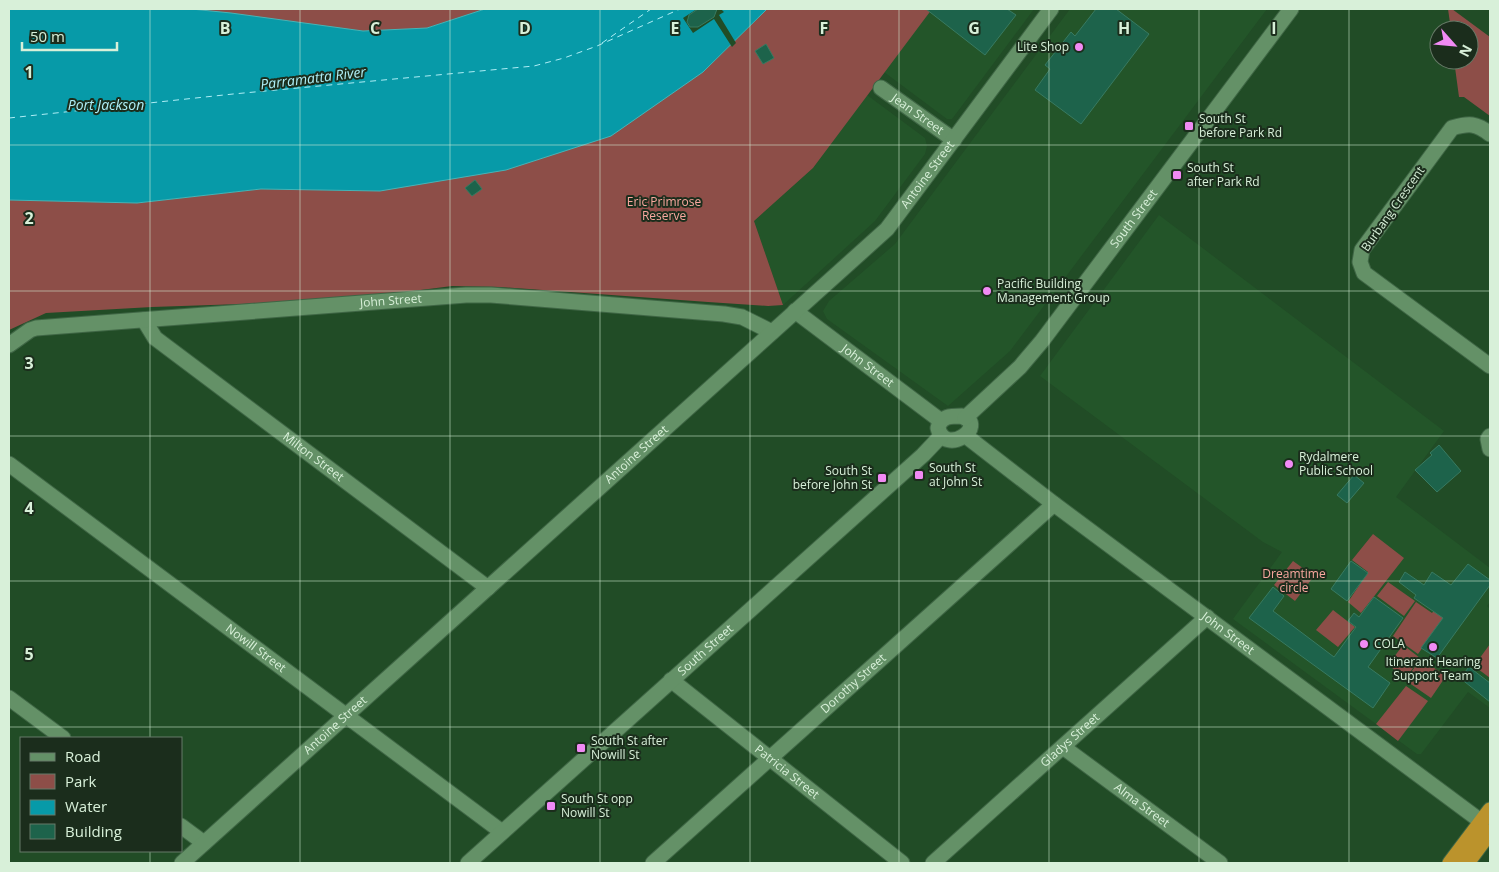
<svg xmlns="http://www.w3.org/2000/svg" width="1499" height="872" font-family="'Open Sans',sans-serif">
	<style>
		.built { fill: #235529 }
		.green { fill: #8d4e48 }
		.water { fill: #079aa8; stroke: #46b4b7 }
		.pier { fill: #214c26 }
		.lines { fill: none; stroke-linecap: round; stroke-linejoin: round }
		.ferry { stroke: #aeeef6; stroke-width: 1; stroke-dasharray: 6 5; stroke-linecap: butt }
		.building { fill: #1d634b; stroke: #387a61 }
		.street-casing { stroke: #3f6645; stroke-width: 17 }
		.secondary-casing { stroke: #3f6645; stroke-width: 17 }
		.highway-casing { stroke: #3f6645; stroke-width: 17 }
		.street { stroke: #649167; stroke-width: 15 }
		.secondary { stroke: #649167; stroke-width: 15 }
		.highway { stroke: #bb932c; stroke-width: 15 }
		.grid { fill: none; stroke: #d8f0d9; stroke-width: 1; stroke-opacity: 0.55 }
		.poi-dot { fill: #f18af4; stroke: #1b2d1c; stroke-width: 2 }
		.labels { text-anchor: middle; stroke-width: 4; stroke-linejoin: round; paint-order: stroke }
		.poi-label { font-size: 12px; fill: #d8f0d9; stroke: #1b2d1c; text-anchor: start }
		.street-label { font-size: 12px; fill: #d8f0d9; stroke: #1b2d1c }
		.park-label { font-size: 12px; fill: #f9a89f; stroke: #1b2d1c }
		.water-label { font-size: 14px; font-style: italic; fill: #aeeef6; stroke: #1b2d1c }
		.grid-label { font-size: 16px; text-anchor: middle; font-weight: bold; fill: #d8f0d9; stroke: #1b2d1c; stroke-width: 4; stroke-linejoin: round; paint-order: stroke }
	</style>
	<rect width="100%" height="100%" fill="#214c26"/>
	<path class="built" d="M931 9H1034L952 119H947L884 72Z
		M1070 9H1267L1010 351 948 406 827 319 823 311 829 301 895 244Z
		M867 95 925 138 927 146 925 154 875 221 783 305 754 221 813 168Z
		M1159 215 1444 431 1396 497 1490 568V602L1487 606 1490 609V708L1468 692 1421 754H1417L1233 619 1282 552 1263 542 1040 376Z"/>
	<path class="green" d="M175 9H485L427 28 363 31Z
		M767 9H932L813 168 754 221 783 305 768 306 708 302 501 287 452 286 335 301 152 307 46 313 9 330V200L137 203 261 189 380 191 703 72Z
		M1448 9H1452L1490 37V116L1464 97H1459L1454 60H1469V30H1451Z
		M1373 534 1404 558 1361 613 1348 602 1368 572 1352 560Z
		M1293 561 1314 576 1295 601 1274 585Z
		M1388 582 1415 601 1404 616 1377 596Z
		M1451 589 1459 596 1418 654 1393 636 1416 602 1432 613Z
		M1333 610 1355 627 1338 647 1316 630Z
		M1490 644V678L1474 666Z
		M1403 645 1420 658 1406 678 1388 665Z
		M1421 659 1446 676 1431 698 1405 680Z
		M1406 686 1428 701 1398 741 1376 724Z"/>
	<path class="water" d="M9 9H191L231 13 363 31 427 28 485 9H767L703 72 611 136 506 170 380 191 261 189 137 203 9 200Z"/>
	<path class="pier" d="M697 9H721L724 12 719 15 736 43 732 47 714 19 693 33 683 18Z"/>
	<g class="lines">
		<path class="ferry" d="M602 43 651 9
			M9 118 233 94 534 66 564 58 597 46 680 9"/>
	</g>
	<path class="building" d="M698 9H717L714 17 698 27H690L687 22 689 15Z
		M926 9H1007L1016 15 985 55Z
		M1096 9H1116L1149 34 1081 124 1035 90 1050 69 1045 65 1071 32 1075 36Z
		M766 44 774 58 763 64 755 51Z
		M475 180 482 189 472 196 465 188Z
		M1439 445 1461 471 1437 492 1415 470 1432 455 1430 453Z
		M1354 475 1364 483 1347 503 1337 495Z
		M1351 561 1368 573 1347 601 1331 589Z
		M1468 564 1490 580V585L1437 658 1421 648 1443 618 1414 598 1416 595 1399 582 1405 572 1424 585 1432 572 1451 585Z
		M1273 587 1284 596 1273 611 1334 657 1356 627 1348 621 1354 613 1359 617 1374 597 1403 618 1368 667 1390 683 1373 708 1249 618Z
		M1469 667 1490 683V702L1460 678Z"/>
	<g class="lines">
		<g class="street-casing">
			<g id="street">
				<path id="s1" d="M881 88 954 140"/>
				<path d="M1490 134C1476 123 1469 123 1452 128L1362 250 1360 262 1364 273 1490 366"/>
				<path id="s2" d="M795 311 941 421"/>
				<path id="s3" d="M144 320 155 338 488 588"/>
				<path id="s4" d="M9 345 30 330 36 328 466 295H491L724 314 742 317 772 332"/>
				<path id="s5" d="M966 436 1054 504 1490 828"/>
				<path d="M1490 436 1488 439 1490 449"/>
				<path id="s6" d="M9 464 502 832"/>
				<path id="s7" d="M671 680 902 863"/>
				<path d="M9 698 63 738"/>
				<path id="s8" d="M1063 747 1220 863"/>
				<path d="M181 826 204 843"/>
				<path id="s9" d="M182 863 887 229 1051 9"/>
				<path id="s10" d="M653 863 1054 504"/>
				<path id="s11" d="M933 863 1207 617"/>
			</g>
		</g>
		<g class="secondary-casing">
			<g id="secondary">
				<path d="M962 416C989 426 945 457 938 428 940 416 951 416 962 416Z"/>
				<path id="s12" d="M965 418 1020 367 1042 341 1291 9"/>
				<path id="s13" d="M468 863 923 455 941 436"/>
			</g>
		</g>
		<g class="highway-casing">
			<path id="highway" d="M1450 863 1490 810
				M1467 863 1490 832"/>
		</g>
		<use href="#street" class="street"/>
		<use href="#secondary" class="secondary"/>
		<use href="#highway" class="highway"/>
	</g>
	<path class="grid" d="M150 9V738M300 9V863M450 9V863M600 9V863M750 9V863M899 9V863M1049 9V863M1199 9V863M1349 9V863M9 145H1490M9 291H1490M9 436H1490M9 581H1490M9 727H1490M150 851V863"/>
	<g class="poi-dot">
		<circle cx="1079" cy="47" r="5"/>
		<rect x="1184" y="121" width="10" height="10" rx="2.5"/>
		<rect x="1172" y="170" width="10" height="10" rx="2.5"/>
		<circle cx="987" cy="291" r="5"/>
		<circle cx="1289" cy="464" r="5"/>
		<rect x="914" y="470" width="10" height="10" rx="2.5"/>
		<rect x="877" y="473" width="10" height="10" rx="2.5"/>
		<circle cx="1364" cy="644" r="5"/>
		<circle cx="1433" cy="647" r="5"/>
		<rect x="576" y="743" width="10" height="10" rx="2.5"/>
		<rect x="546" y="801" width="10" height="10" rx="2.5"/>
	</g>
	<g class="labels">
		<g class="poi-label">
			<text x="1069" y="51" text-anchor="end">Lite Shop</text>
			<text x="1199" y="123">South St<tspan x="1199" dy="14">before Park Rd</tspan></text>
			<text x="1187" y="172">South St<tspan x="1187" dy="14">after Park Rd</tspan></text>
			<text x="997" y="288">Pacific Building<tspan x="997" dy="14">Management Group</tspan></text>
			<text x="1299" y="461">Rydalmere<tspan x="1299" dy="14">Public School</tspan></text>
			<text x="929" y="472">South St<tspan x="929" dy="14">at John St</tspan></text>
			<text x="872" y="475" text-anchor="end">South St<tspan x="872" dy="14">before John St</tspan></text>
			<text x="1374" y="648">COLA</text>
			<text x="1433" y="666" text-anchor="middle">Itinerant Hearing<tspan x="1433" dy="14">Support Team</tspan></text>
			<text x="591" y="745">South St after<tspan x="591" dy="14">Nowill St</tspan></text>
			<text x="561" y="803">South St opp<tspan x="561" dy="14">Nowill St</tspan></text>
		</g>
		<g class="street-label">
			<text dy="4" stroke="none"><textPath href="#s1" startOffset="45">Jean Street</textPath></text>
			<text dy="4" stroke="none"><textPath href="#s9" startOffset="1016">Antoine Street</textPath></text>
			<text transform="translate(1393 209) rotate(-55)" y="4">Burbang Crescent</text>
			<text dy="4" stroke="none"><textPath href="#s12" startOffset="262">South Street</textPath></text>
			<text dy="4" stroke="none"><textPath href="#s4" startOffset="388">John Street</textPath></text>
			<text dy="4" stroke="none"><textPath href="#s2" startOffset="91">John Street</textPath></text>
			<text dy="4" stroke="none"><textPath href="#s9" startOffset="611">Antoine Street</textPath></text>
			<text dy="4" stroke="none"><textPath href="#s3" startOffset="219">Milton Street</textPath></text>
			<text dy="4" stroke="none"><textPath href="#s5" startOffset="328">John Street</textPath></text>
			<text dy="4" stroke="none"><textPath href="#s6" startOffset="308">Nowill Street</textPath></text>
			<text dy="4" stroke="none"><textPath href="#s13" startOffset="319">South Street</textPath></text>
			<text dy="4" stroke="none"><textPath href="#s10" startOffset="269">Dorothy Street</textPath></text>
			<text dy="4" stroke="none"><textPath href="#s9" startOffset="206">Antoine Street</textPath></text>
			<text dy="4" stroke="none"><textPath href="#s11" startOffset="184">Gladys Street</textPath></text>
			<text dy="4" stroke="none"><textPath href="#s7" startOffset="148">Patricia Street</textPath></text>
			<text dy="4" stroke="none"><textPath href="#s8" startOffset="98">Alma Street</textPath></text>
		</g>
		<g class="park-label">
			<text x="664" y="206">Eric Primrose<tspan x="664" dy="14">Reserve</tspan></text>
			<text x="1294" y="578">Dreamtime<tspan x="1294" dy="14">circle</tspan></text>
		</g>
		<g class="water-label">
			<text transform="translate(313 78) rotate(-7)" y="5">Parramatta River</text>
			<text x="106" y="110">Port Jackson</text>
		</g>
	</g>
	<g class="grid-label">
		<text x="225" y="34">B</text>
		<text x="375" y="34">C</text>
		<text x="525" y="34">D</text>
		<text x="675" y="34">E</text>
		<text x="824" y="34">F</text>
		<text x="974" y="34">G</text>
		<text x="1124" y="34">H</text>
		<text x="1274" y="34">I</text>
		<text x="29" y="78">1</text>
		<text x="29" y="224">2</text>
		<text x="29" y="369">3</text>
		<text x="29" y="514">4</text>
		<text x="29" y="660">5</text>
	</g>
	<rect width="1499" height="872" fill="none" stroke="#d8f0d9" stroke-width="20"/>
	<rect x="20" y="737" width="162" height="115" fill="#1b2d1c" stroke="#677b68"/>
	<rect x="30" y="753" width="25" height="8" fill="#649167" stroke="#677b68"/>
	<text x="65" y="762" font-size="15" fill="#d8f0d9">Road</text>
	<rect x="30" y="774" width="25" height="15" fill="#8d4e48" stroke="#677b68"/>
	<text x="65" y="787" font-size="15" fill="#d8f0d9">Park</text>
	<rect x="30" y="800" width="25" height="15" fill="#079aa8" stroke="#677b68"/>
	<text x="65" y="812" font-size="15" fill="#d8f0d9">Water</text>
	<rect x="30" y="824" width="25" height="15" fill="#1d634b" stroke="#677b68"/>
	<text x="65" y="837" font-size="15" fill="#d8f0d9">Building</text>
	<g transform="translate(1454 45) rotate(117)"><circle r="24" fill="#1b2d1c" stroke="#677b68"/>
	<path d="M0-4L9 19L0 12L-9 19Z" fill="#f18af4"/>
	<text y="-8" font-size="14" font-weight="bold" text-anchor="middle" fill="#d8f0d9">N</text>
	</g>
	<path d="M22 42v8h95v-8" fill="none" stroke="#d8f0d9" stroke-width="2.5"/>
	<text x="30" y="42" font-size="15" fill="#d8f0d9" stroke="#1b2d1c" stroke-width="4" paint-order="stroke">50 m</text>
</svg>
